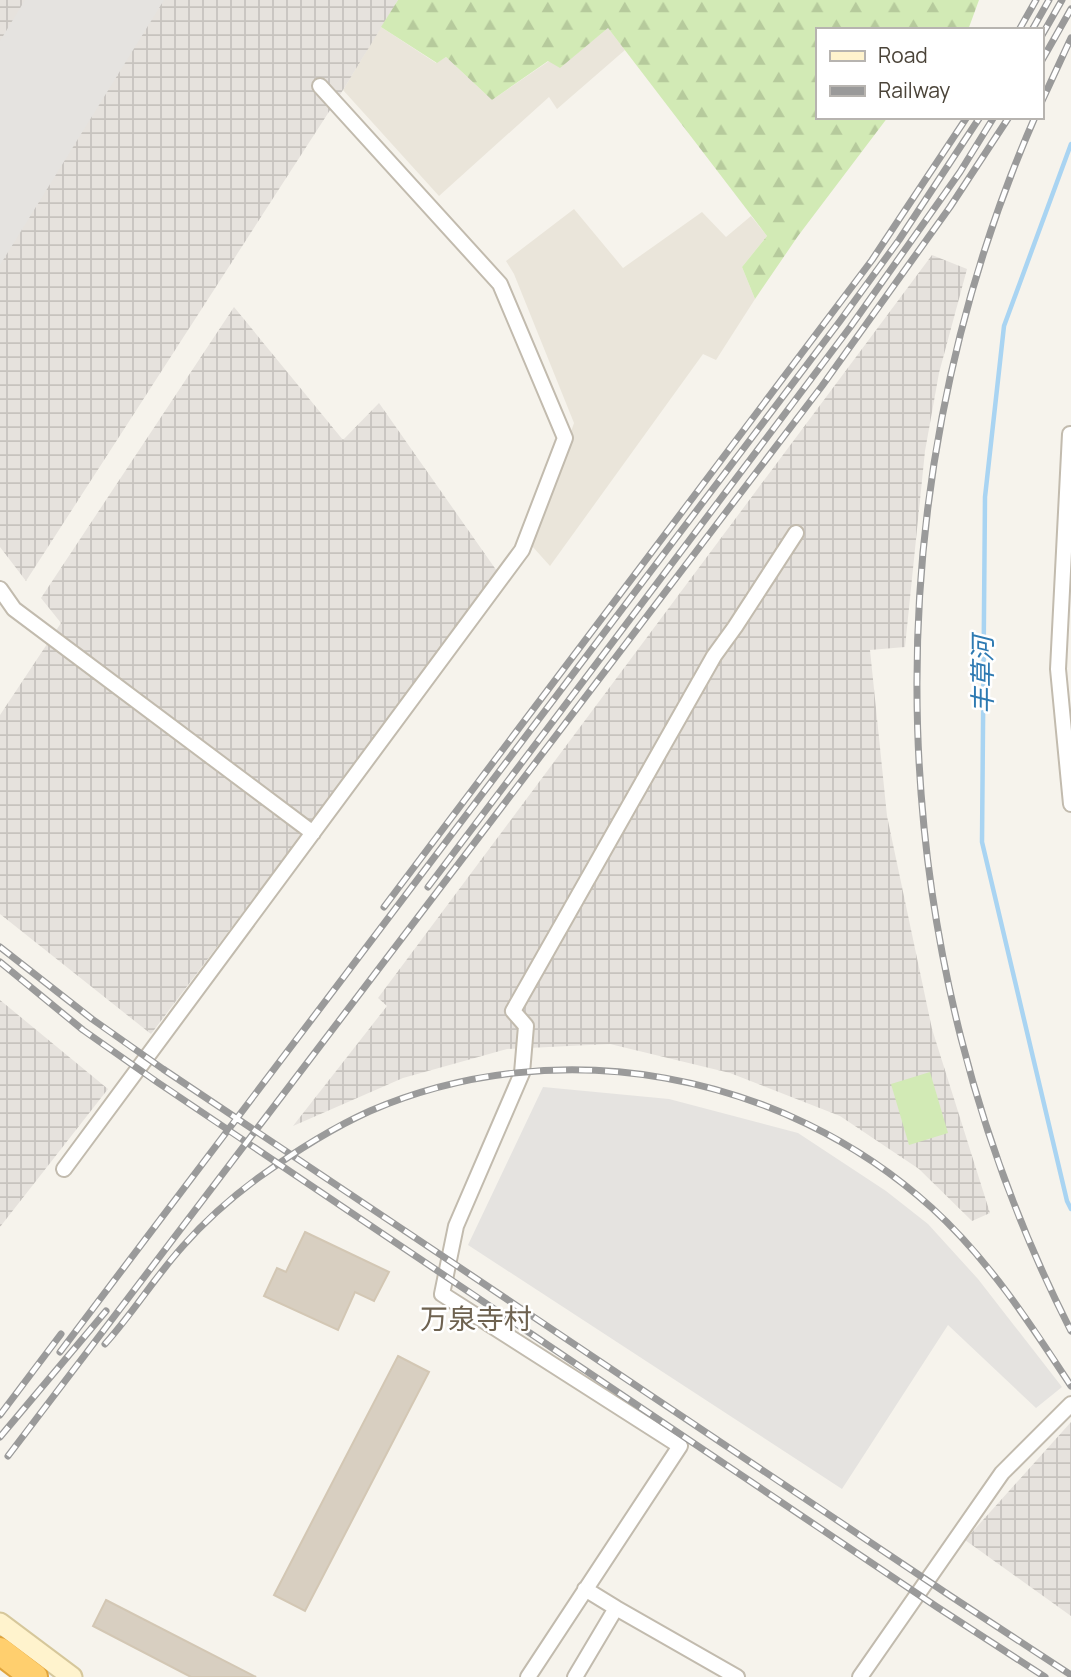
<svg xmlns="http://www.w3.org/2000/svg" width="1071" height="1677" font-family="Manrope,'Noto Sans SC',sans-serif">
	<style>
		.residential { fill: #eae5da }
		.industrial { fill: url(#industrial-grid) }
		.grass { fill: #d2eab5 }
		.forest { fill: url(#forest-firs) }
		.parking { fill: #e5e3e0 }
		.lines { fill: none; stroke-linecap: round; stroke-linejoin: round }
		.stream { stroke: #a9d4f2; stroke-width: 4.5 }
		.building { fill: #d8cfc1; stroke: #d3c7b4; stroke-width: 2 }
		.street-casing { stroke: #c2bbae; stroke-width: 18 }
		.secondary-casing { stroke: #d6c79b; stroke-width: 23 }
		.highway-casing { stroke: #e0a43c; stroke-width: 30 }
		.street { stroke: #fff; stroke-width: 14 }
		.secondary { stroke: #fff3cd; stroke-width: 19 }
		.highway { stroke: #ffcf6e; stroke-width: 26 }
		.rail-casing { stroke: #9a9a9a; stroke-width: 7 }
		.rail { stroke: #fff; stroke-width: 4.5; stroke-dasharray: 13; stroke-linecap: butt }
		.labels { text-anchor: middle; stroke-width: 5; stroke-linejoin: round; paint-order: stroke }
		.water-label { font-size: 26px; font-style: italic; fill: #2e7ab2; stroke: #fff }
		.quarter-label { font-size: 28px; fill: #6e6250; stroke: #fff }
	</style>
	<defs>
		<pattern id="industrial-grid" width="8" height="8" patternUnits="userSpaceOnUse" patternTransform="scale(1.75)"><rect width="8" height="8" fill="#e6e2dd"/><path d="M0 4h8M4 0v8" fill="none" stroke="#c7c3be"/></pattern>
		<pattern id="forest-firs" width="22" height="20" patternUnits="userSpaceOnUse" patternTransform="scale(1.75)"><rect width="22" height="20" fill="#d2eab5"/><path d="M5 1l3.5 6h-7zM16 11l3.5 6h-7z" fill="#b6ca9c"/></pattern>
	</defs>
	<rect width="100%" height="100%" fill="#f6f3ec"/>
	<path class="residential" d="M381 27 436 63 446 57 492 100 549 61 560 67 608 28 625 50 557 109 549 97 439 196 343 90Z
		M574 209 623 268 702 212 726 237 751 216 767 236 742 267 755 299 716 360 703 354 550 566 532 546 574 423 514 274 506 261Z"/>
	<path class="industrial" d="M0 0H398L343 90 26 581 0 547Z
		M932 255 967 269 939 373 925 451 905 647 870 650 887 816 932 1029 990 1213 972 1221 919 1169 840 1116 730 1073 610 1044 507 1049 403 1078 293 1126 387 1006 378 998Z
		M234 307 343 440 379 403 499 574 151 1034 0 914V715L61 623 41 598Z
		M0 1000 108 1089 0 1227Z
		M1071 1422V1616L965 1540Z"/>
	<path class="grass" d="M930 1072 948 1133 909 1145 891 1084Z"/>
	<path class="forest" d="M398 0H979L968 30H817V117H888L798 236 755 299 742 267 767 236 608 28 560 68 548 61 492 100 446 57 437 63 381 27Z"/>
	<path class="parking" d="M25 0H164L0 265V41Z
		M543 1087 669 1099 798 1133 886 1191 928 1224 978 1279 1062 1387 1036 1408 948 1325 842 1489 468 1245Z"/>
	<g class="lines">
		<path class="stream" d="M1071 144 1004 326 985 497 982 842 1067 1201 1071 1209"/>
	</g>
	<path class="building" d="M305 1232 389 1272 374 1301 355 1292 338 1330 264 1296 277 1268 286 1272Z
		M398 1356 429 1372 305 1611 274 1595Z
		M106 1600 256 1677H191L93 1626Z"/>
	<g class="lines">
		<g class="street-casing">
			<path id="street" d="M1070 434 1058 669 1071 804
				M0 589 14 609 313 833
				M64 1169 522 550 565 438 500 284 320 86
				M585 1589 616 1608
				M528 1677 680 1446 442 1294 456 1226 522 1073 526 1026 513 1011 714 656 735 627 796 533
				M575 1677 616 1608 737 1677
				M860 1677 1002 1473 1071 1404"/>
		</g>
		<g class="secondary-casing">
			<path id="secondary" d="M0 1623 72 1677"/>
		</g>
		<g class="highway-casing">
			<path id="highway" d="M0 1651 34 1677"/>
		</g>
		<use href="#street" class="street"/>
		<use href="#secondary" class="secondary"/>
		<use href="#highway" class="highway"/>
		<g class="rail-casing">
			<path id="rail" d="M1019 30 1036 0
				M1032 30 1049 0
				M1041 37 1062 0
				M1041 62 1071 9
				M1041 103 1071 38
				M1035 117C865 504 880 956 1071 1331
				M428 887 851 326 960 172 994 117
				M384 907 872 260 967 117
				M0 947 92 1019 163 1069 949 1595 1071 1675
				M0 962 83 1030 157 1082 937 1607 1045 1677
				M105 1344C133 1313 155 1277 183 1246 205 1221 231 1198 258 1178 293 1153 330 1129 370 1111 558 1030 782 1072 932 1208 988 1259 1030 1323 1071 1386
				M60 1352 840 321 899 240 980 117
				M0 1415 61 1334
				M0 1437 106 1311
				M8 1456 822 386 950 207 1009 117"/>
		</g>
		<use href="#rail" class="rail"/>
	</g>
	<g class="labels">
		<g class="water-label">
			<text transform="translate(983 675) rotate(-90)" y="9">丰草河</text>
		</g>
		<g class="quarter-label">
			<text x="476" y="1329">万泉寺村</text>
		</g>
	</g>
	<rect x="816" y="28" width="228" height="91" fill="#ffffff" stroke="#b7b4b0" stroke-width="2"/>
	<rect x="830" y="51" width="35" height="10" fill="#fff3cd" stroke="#b7b4b0" stroke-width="2"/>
	<text x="878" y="63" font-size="21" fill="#4b4439">Road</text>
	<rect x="830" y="86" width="35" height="10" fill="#9a9a9a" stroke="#b7b4b0" stroke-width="2"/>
	<text x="878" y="98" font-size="21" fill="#4b4439">Railway</text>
</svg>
